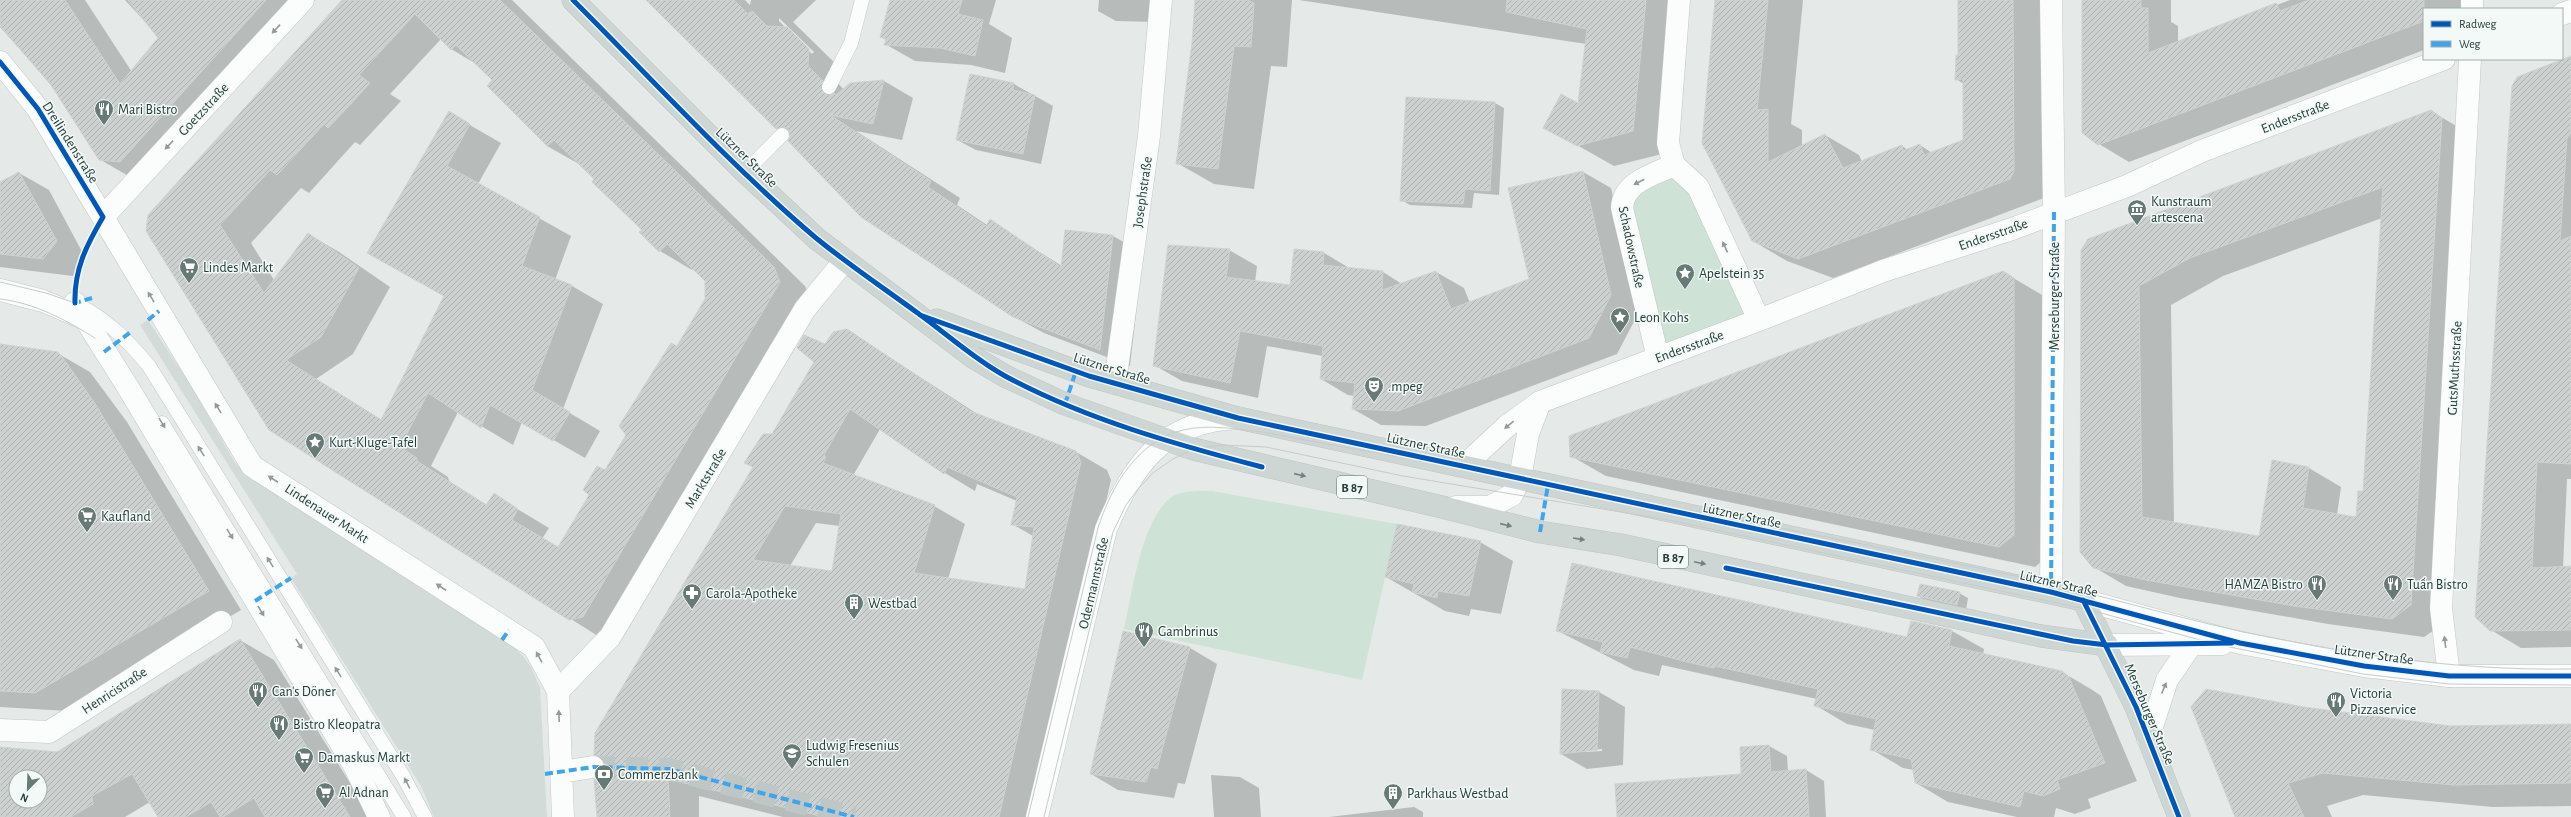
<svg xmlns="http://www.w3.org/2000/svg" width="2571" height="817" font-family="'Alegreya Sans',sans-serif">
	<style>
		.built { fill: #d3dbd8 }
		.green { fill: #cee3d6 }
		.shadow { fill: #0003; fill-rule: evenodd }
		.building { fill: url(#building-hatch); stroke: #ced3d1; fill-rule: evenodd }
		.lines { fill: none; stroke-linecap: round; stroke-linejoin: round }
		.street-tunnel { stroke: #bec7c5; stroke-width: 22; stroke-dasharray: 22 11; stroke-linecap: butt }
		.lane-casing { stroke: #c2c7c5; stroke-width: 15 }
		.street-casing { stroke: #c2c7c5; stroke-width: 23 }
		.secondary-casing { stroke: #c0c8c5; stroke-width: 23 }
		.primary-casing { stroke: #bdc6c4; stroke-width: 23 }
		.lane { stroke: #fbfcfc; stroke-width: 14 }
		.street { stroke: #fbfcfc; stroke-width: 22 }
		.secondary { stroke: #fbfcfc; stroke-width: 22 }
		.primary { stroke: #ced6d4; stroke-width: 22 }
		.tram { stroke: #c7cbca; stroke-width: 1 }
		.quiet { stroke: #3ea4ec; stroke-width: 4; stroke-dasharray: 8 4; stroke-linecap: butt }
		.cycleway-casing { stroke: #f3f9f7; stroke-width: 8 }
		.cycleway { stroke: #0057b8; stroke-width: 5 }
		.oneway { fill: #8f9c9a }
		.oneway2 { fill: #70827f }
		.labels { text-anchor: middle; stroke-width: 3; stroke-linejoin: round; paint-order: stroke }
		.shield { fill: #f3f9f7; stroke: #617572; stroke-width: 1 }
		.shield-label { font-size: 13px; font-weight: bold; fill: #233d39 }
		.poi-label { font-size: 14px; fill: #233d39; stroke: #f3f9f7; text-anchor: start }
		.street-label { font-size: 14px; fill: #233d39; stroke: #f3f9f7 }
	</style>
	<defs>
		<pattern id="building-hatch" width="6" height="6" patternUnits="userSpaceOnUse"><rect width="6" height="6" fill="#ccd1cf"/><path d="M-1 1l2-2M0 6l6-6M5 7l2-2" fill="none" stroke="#afb4b2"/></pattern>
	</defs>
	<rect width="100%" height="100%" fill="#e5eae8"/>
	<path class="built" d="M148 320 194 390 235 463 266 487 514 647 524 657 531 667 540 688 547 817H434L421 786 291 578 297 574 140 325Z"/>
	<path class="green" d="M1674 165 1759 320 1658 358 1622 196Z
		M1212 491 1397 524 1362 680 1124 629C1132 594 1142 513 1175 495 1186 490 1201 491 1212 491Z"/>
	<path class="shadow" d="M0 0H85L132 72 160 38 125 0H315L152 180 132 178 99 159 52 85 0 27Z
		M342 0H512L805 286 811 301 601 638 270 429 147 231ZM441 39 451 49 478 65 493 80 488 86 547 146 579 164 596 179 660 251 692 270 693 268 706 281V299L559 549 542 539 549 528 494 495 487 505 449 481 448 477 431 466 458 412 513 445 522 422 585 458 600 431 563 409 603 304 572 286 555 280 571 236 478 184 501 143 449 113 368 253 445 296 382 420 316 379 353 354 390 287 339 252 308 234 274 280 251 243 301 188 309 193 355 142 360 145 401 101 390 94Z
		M647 0H745L750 5 751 0H816L793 22 839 67 838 83 844 90 884 81 913 98 902 140 856 131 960 198 957 205 987 225 990 221 1062 266 1113 236 1143 253 1130 366 1044 333 1013 316 791 137 776 128ZM779 18 814 52 812 54 779 21Z
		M891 0H996L989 24 1012 38 1005 73 971 65 915 61 885 44 886 40 881 37Z
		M1099 0H1157L1156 22 1116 21 1098 11Z
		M1196 0H1292L1287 67 1271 66 1254 189 1214 184 1177 163 1193 43Z
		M1299 0H1673L1670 152 1614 166 1545 127 1579 105 1586 44Z
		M1715 0H1803L1791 124 1802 130V147L1825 135 1859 155 1862 162 1902 146 1908 150 1920 145 1932 153 1964 141V84L1956 79 1959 56V0H2047L2044 198 1833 278 1787 261 1753 241Z
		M2083 0H2171V22L2178 26V43L2290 0H2477V9H2424V50L2129 162 2099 144Z
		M2571 57V479H2567L2563 568H2571V647L2521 648 2491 630Z
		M971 75 1014 84 1053 106 1041 164 976 150 957 140Z
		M1407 98 1495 103 1504 108 1499 195 1474 193 1472 208 1410 205 1401 200Z
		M2431 111 2463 130 2443 624 2424 637 2328 624 2180 598 2126 586 2094 567 2082 250ZM2382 218 2364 492 2357 518 2337 515 2341 487 2309 468 2260 537 2174 523 2171 305 2223 276Z
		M1583 172 1611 188 1639 312 1617 354 1426 426 1381 425 1353 409 1355 396 1348 395 1321 379 1323 356 1267 346 1258 398 1182 381 1154 365 1229 250 1257 266 1255 282 1291 286 1324 253 1351 269 1383 272 1402 284 1436 272 1464 288 1470 303 1530 279Z
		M19 173 49 190 86 259 73 276 0 267V183Z
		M2003 272 2049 299V555L2035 567 1606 476 1571 456Z
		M847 330 979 415 1076 452 1107 470 1111 480 1033 817H783L699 796V817H598L602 777 773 435 826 345ZM880 429 945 473 975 491 977 484 1017 501 1012 524 1033 536 1026 590 948 579 965 524 934 506 856 477 854 474ZM816 523 840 526 833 572 790 566Z
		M0 346 57 353 90 372 127 422 241 610 68 711 0 707Z
		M1480 542 1513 561 1501 614 1471 609 1469 616 1445 611 1386 577Z
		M1959 593 1968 598 1966 610 1927 601 1918 596Z
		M1912 622 1952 631 1984 649 1983 655 2062 672 2094 691 2101 696 2137 781 2088 799 2091 808 2075 814 2056 808 2054 817H2017L1948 802 1916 783 1914 770 1903 768 1871 749 1875 730 1847 724 1815 705 1817 699 1662 665 1659 676 1634 670 1558 631 1908 638Z
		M1124 632 1190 648 1217 664 1185 784 1178 783 1174 798 1118 790 1091 774Z
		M240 640 274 660 371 817H159L150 802 125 817H0V748L57 753ZM16 777H40V801H16Z
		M1599 692 1625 707 1623 765 1587 769 1561 754ZM1602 749V751L1586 752V750Z
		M2192 707 2304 708 2450 726 2571 725V806L2493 807 2363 795 2327 806 2332 817H2236Z
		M1769 746 1787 756 1788 772 1806 770 1824 781 1826 817H1618L1743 775Z
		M1211 775 1240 777 1259 788 1261 817H1214Z
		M1414 807 1423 812V817H1329Z"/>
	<path class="building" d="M0 0H65L120 84 158 38 128 0H266L120 162 99 160 51 85 0 26Z
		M342 0H500L774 267 780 282 583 617 569 620 269 430 146 231 148 215ZM415 14 451 50 456 45 492 80 487 86 547 146 554 140 594 179 592 182 642 230 639 232 659 252 667 244 705 281V299L677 346 671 343 619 426 626 435 605 470 597 466 583 490 589 495 558 547 512 520 518 509 494 493 486 505 417 461V458L400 447 428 393 481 428 490 405 553 441 570 412 532 390 572 285 522 266 540 217 447 166 470 124 449 111 367 253 444 296 381 420 286 360 321 337 359 268 308 233 264 293 220 225 270 170 277 175 324 124 328 128 349 106 370 83 359 75Z
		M646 0H734L748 14 752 11 767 26 787 27 809 49 808 66 823 81 821 88 826 95 834 93 836 95 850 83 884 80 873 124 830 115 931 181 928 187 986 226 990 219 1061 267 1065 230 1113 235 1100 350 1013 317 861 217 788 141 790 137 788 129 784 127 776 129Z
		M890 0H962L958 14 983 20 975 56 940 48 884 45 886 39 880 37Z
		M1195 0H1248L1254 3 1251 47 1234 46 1218 169 1176 164 1192 43Z
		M1507 0H1646L1633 131 1577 146 1543 128 1561 94 1578 103 1587 29 1506 12Z
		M1715 0H1768L1757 110 1768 109V162L1825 134 1843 168 1902 145 1903 151 1920 144 1924 155 1963 140V79L1955 80 1956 55H1958V0H2013L2014 171 2010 179 1798 259 1752 241 1702 143Z
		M2082 0H2141V8H2148V53L2276 3 2280 11 2309 0H2424V21L2098 145 2082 133Z
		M2571 56V133L2567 138 2560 241 2571 236V464L2537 462 2532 568 2571 566V630L2490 631 2475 617 2512 86 2517 77Z
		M970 74 1014 83 1013 90 1035 95 1023 154 956 140Z
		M1406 97 1495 102 1490 191 1465 189 1463 204 1400 201Z
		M2431 110 2442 118 2411 605 2392 619 2294 606 2146 580 2093 568 2080 552 2081 250 2088 239ZM2383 187 2363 491H2358L2356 517 2303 508 2309 467 2272 460 2259 536 2142 517 2139 286 2190 258Z
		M1583 171 1611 295 1589 338 1398 411 1352 409 1355 383 1320 379 1323 346 1240 331 1230 383 1153 366 1168 245 1230 249 1226 277 1290 285 1294 249 1324 252 1323 265 1383 271 1382 290 1436 271 1451 309 1529 279 1508 188Z
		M19 172 57 241 43 259 0 254V182Z
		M2003 271 2014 278V535L1999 547 1570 457 1569 436Z
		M847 329 970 411 1076 451 1081 462 999 817H824L668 779 670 817H597L594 780 601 776 605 765 602 759 594 755 595 733 753 467 744 463 763 434H772L814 362 797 348 804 335 825 344 833 332ZM850 409 944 474 947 467 1017 497 1011 525 1034 527 1025 589 914 573 935 505 823 463 826 457 824 455ZM785 506 841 514 832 571 753 560Z
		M0 344 58 352 65 361 94 402 209 591 35 693 0 691Z
		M1397 524 1481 541 1469 596 1438 591 1437 598 1412 592 1414 584 1385 577Z
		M1572 563 1907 637 1911 621 1952 630 1949 646 2062 671 2069 677 2105 763 2057 780 2060 789 2043 796 2024 791 2020 807 1915 783 1911 759 1870 750 1876 719 1814 706 1818 689 1715 666 1714 668 1687 662 1630 647 1627 658 1600 652 1603 642 1556 631Z
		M1920 584 1960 592 1957 605 1917 596Z
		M1123 631 1190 647 1157 769 1151 767 1146 782 1090 774Z
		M240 639 350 817H265L254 798 223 817H220L211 802 186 817H158L132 774 92 796 93 804 71 817H0V747L57 752ZM16 777H40V801H16Z
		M1562 689 1599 691 1597 750 1560 754Z
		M2206 689 2304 707 2450 726 2571 724V783L2453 785 2323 773 2288 783 2304 817H2235L2191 707Z
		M1769 745 1771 772 1806 769 1809 817H1617L1615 784 1741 774 1740 747Z"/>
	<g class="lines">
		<path class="street-tunnel" d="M593 767 669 769 854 817"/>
		<g class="lane-casing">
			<path id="lane" d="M829 87 851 43 862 0
				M745 172 782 135
				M78 305C108 320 128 341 149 366L403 776 425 817
				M162 423 404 817"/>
		</g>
		<g class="street-casing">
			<path id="street" d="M1679 0 1668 143 1674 165 1698 187 1759 320
				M2472 9V0
				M2562 14 2571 11
				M0 62 38 109 252 466 534 647 558 691 563 817
				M103 217 303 0
				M0 290 43 301 83 318
				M75 303 129 389 355 767 379 817
				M1658 358 1622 208C1623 182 1653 175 1674 165
				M1115 383 1149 136 1161 0
				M1465 465 1507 426 1540 402 1759 320 1883 271 2012 229 2127 186 2202 151 2444 59
				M1456 507H1490L1512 495 1520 478 1528 434 1540 402
				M2051 592 2054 212 2051 0
				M2449 676 2441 608 2470 59
				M558 691 610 637 805 309 845 260
				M0 730 49 732 221 622
				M562 772 593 767"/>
		</g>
		<g class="secondary-casing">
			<path id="secondary" d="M2083 600 2240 643 2364 666 2449 676H2571
				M2107 645 2222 644
				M2148 739 2167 680 2191 645
				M1037 817 1106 529C1133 465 1162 421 1238 418"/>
		</g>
		<g class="primary-casing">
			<path id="primary" d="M573 0 745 172 817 239 973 357 1005 376 1065 404 1193 449 1442 507 1540 532 1621 545 2041 636 2107 645
				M937 320 1089 376 1238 418 2083 600 2136 707 2179 817"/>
		</g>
		<use href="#lane" class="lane"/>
		<use href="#street" class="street"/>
		<use href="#secondary" class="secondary"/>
		<use href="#primary" class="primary"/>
		<path class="tram" d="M0 282 46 293 75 303
			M0 299C35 303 66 320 95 338
			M1028 817 1098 528C1111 487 1137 441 1183 430 1209 424 1236 429 1262 432 1517 479 1772 523 2025 578 2088 592 2150 610 2213 625 2331 652 2450 671 2571 669
			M1044 817 1113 532 1126 505 1138 489 1154 472 1173 459 1193 449 1223 445 1266 447 1403 476 1669 520 2090 610 2215 644 2363 674 2449 684 2571 685"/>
		<path class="quiet" d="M75 301V303L92 298
			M148 320 159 311
			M104 352 132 331
			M1065 404 1076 371
			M1540 532 1548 485
			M2051 592 2054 212
			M255 601 291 578
			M502 640 509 630
			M545 774 593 767 669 769 854 817"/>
		<g class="cycleway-casing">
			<path id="cycleway" d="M573 0C653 80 730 165 816 238 849 265 885 289 919 314 948 335 974 359 1005 376 1085 419 1174 444 1262 467
				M0 62 38 109 103 217C86 246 74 270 75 303
				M920 315 1089 376 1238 418 2051 592 2240 643 2364 666 2449 676H2571
				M1726 568 2073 641 2107 645 2232 643
				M2083 600 2136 707 2179 817"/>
		</g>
		<use href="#cycleway" class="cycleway"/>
	</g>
	<defs><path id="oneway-solid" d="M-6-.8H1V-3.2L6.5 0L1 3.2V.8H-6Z"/></defs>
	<g class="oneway">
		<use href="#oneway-solid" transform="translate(276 29) rotate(133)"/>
		<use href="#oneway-solid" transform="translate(169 145) rotate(133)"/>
		<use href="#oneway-solid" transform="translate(1639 182) rotate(153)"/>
		<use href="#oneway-solid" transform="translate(1725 247) rotate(-115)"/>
		<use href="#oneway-solid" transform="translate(151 297) rotate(-121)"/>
		<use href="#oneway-solid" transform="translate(218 408) rotate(-121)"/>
		<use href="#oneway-solid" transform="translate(162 423) rotate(58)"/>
		<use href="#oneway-solid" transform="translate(1509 425) rotate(141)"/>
		<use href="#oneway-solid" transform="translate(201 451) rotate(-122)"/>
		<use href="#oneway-solid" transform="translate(273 479) rotate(-147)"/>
		<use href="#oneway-solid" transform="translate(230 534) rotate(58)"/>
		<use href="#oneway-solid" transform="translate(270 562) rotate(-122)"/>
		<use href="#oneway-solid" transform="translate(441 587) rotate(-147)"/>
		<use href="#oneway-solid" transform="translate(261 611) rotate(59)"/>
		<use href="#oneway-solid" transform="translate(2445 642) rotate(-97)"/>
		<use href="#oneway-solid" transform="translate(299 644) rotate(58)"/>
		<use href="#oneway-solid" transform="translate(539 657) rotate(-119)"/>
		<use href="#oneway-solid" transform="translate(338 672) rotate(-122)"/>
		<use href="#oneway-solid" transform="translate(2164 688) rotate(-67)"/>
		<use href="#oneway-solid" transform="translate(559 716) rotate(-92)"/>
		<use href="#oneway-solid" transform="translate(407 783) rotate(-118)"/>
	</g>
	<g class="oneway2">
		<use href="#oneway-solid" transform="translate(1300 475) rotate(13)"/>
		<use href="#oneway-solid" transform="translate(1506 525) rotate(13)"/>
		<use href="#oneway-solid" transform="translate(1579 539) rotate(9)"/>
		<use href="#oneway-solid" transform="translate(1700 563) rotate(12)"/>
	</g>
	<defs>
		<g id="restaurant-pin" transform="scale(1)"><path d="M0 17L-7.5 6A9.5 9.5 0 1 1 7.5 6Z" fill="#677a76" stroke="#f3f9f7"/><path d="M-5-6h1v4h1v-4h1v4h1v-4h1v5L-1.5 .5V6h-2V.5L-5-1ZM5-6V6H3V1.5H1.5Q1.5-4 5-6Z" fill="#fff"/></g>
		<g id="museum-pin" transform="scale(1)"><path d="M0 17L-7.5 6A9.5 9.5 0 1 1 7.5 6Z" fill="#677a76" stroke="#f3f9f7"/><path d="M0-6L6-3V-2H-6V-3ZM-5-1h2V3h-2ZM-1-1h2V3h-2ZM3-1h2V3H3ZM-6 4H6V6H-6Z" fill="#fff"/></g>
		<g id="supermarket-pin" transform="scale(1)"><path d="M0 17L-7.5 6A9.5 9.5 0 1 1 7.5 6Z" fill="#677a76" stroke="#f3f9f7"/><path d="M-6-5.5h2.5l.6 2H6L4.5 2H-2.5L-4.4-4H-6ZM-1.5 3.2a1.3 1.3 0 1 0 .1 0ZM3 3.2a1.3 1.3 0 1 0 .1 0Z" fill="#fff"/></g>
		<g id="sight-pin" transform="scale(1)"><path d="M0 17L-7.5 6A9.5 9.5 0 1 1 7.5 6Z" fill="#677a76" stroke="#f3f9f7"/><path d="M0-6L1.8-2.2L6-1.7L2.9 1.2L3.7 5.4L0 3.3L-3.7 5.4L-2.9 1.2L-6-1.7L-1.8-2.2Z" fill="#fff"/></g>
		<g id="theatre-pin" transform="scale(1)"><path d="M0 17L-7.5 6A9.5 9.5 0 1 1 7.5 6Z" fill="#677a76" stroke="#f3f9f7"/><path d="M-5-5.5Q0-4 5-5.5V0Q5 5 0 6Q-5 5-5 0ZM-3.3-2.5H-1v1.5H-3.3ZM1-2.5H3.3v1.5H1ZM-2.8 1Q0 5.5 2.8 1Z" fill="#fff"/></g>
		<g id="pharmacy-pin" transform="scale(1)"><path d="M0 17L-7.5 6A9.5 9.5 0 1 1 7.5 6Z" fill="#677a76" stroke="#f3f9f7"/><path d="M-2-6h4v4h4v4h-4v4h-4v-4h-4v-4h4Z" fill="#fff"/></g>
		<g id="building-pin" transform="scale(1)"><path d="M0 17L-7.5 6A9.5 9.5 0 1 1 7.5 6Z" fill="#677a76" stroke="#f3f9f7"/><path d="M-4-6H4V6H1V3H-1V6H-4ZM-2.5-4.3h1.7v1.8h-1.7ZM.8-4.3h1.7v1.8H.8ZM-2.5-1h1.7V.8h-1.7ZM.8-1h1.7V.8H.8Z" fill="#fff"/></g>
		<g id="school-pin" transform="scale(1)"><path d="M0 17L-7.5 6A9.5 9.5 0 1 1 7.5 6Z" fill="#677a76" stroke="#f3f9f7"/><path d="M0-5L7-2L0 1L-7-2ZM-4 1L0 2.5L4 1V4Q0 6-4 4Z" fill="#fff"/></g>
		<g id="bank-pin" transform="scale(1)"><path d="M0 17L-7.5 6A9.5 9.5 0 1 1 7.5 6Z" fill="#677a76" stroke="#f3f9f7"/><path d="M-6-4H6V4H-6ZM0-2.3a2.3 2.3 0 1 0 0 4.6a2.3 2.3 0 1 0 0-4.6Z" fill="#fff"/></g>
	</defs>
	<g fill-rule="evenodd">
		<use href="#restaurant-pin" x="104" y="109"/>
		<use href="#museum-pin" x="2137" y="209"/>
		<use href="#supermarket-pin" x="189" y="267"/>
		<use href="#sight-pin" x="1685" y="273"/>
		<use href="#sight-pin" x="1620" y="317"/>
		<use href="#theatre-pin" x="1374" y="386"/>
		<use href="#sight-pin" x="315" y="442"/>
		<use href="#supermarket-pin" x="87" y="516"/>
		<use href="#restaurant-pin" x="2317" y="584"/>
		<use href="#restaurant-pin" x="2393" y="584"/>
		<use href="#pharmacy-pin" x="692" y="593"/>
		<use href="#building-pin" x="854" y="603"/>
		<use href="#restaurant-pin" x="1144" y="631"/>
		<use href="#restaurant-pin" x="258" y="691"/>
		<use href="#restaurant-pin" x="2336" y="701"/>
		<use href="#restaurant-pin" x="279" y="724"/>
		<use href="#school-pin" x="792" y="753"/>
		<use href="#supermarket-pin" x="304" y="757"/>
		<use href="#bank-pin" x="604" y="774"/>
		<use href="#supermarket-pin" x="325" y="792"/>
		<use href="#building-pin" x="1393" y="793"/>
	</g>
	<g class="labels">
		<g class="shield">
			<rect x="1337" y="476" width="30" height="22" rx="3"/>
			<rect x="1658" y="546" width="30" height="22" rx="3"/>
		</g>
		<g class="shield-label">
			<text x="1352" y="492">B 87</text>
			<text x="1673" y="562">B 87</text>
		</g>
		<g class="poi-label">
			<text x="118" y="114">Mari Bistro</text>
			<text x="2151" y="206">Kunstraum<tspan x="2151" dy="16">artescena</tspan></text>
			<text x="203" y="272">Lindes Markt</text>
			<text x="1699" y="278">Apelstein 35</text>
			<text x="1634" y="322">Leon Kohs</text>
			<text x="1388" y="391">.mpeg</text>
			<text x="329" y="447">Kurt-Kluge-Tafel</text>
			<text x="101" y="521">Kaufland</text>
			<text x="2303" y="589" text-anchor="end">HAMZA Bistro</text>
			<text x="2407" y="589">Tuấn Bistro</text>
			<text x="706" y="598">Carola-Apotheke</text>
			<text x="868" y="608">Westbad</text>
			<text x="1158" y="636">Gambrinus</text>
			<text x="272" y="696">Can's Döner</text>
			<text x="2350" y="698">Victoria<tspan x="2350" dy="16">Pizzaservice</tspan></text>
			<text x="293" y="729">Bistro Kleopatra</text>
			<text x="806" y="750">Ludwig Fresenius<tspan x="806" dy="16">Schulen</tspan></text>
			<text x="318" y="762">Damaskus Markt</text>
			<text x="618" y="779">Commerzbank</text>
			<text x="339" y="797">Al Adnan</text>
			<text x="1407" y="798">Parkhaus Westbad</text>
		</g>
		<g class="street-label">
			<text transform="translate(203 109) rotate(-47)" y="5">Goetzstraße</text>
			<text transform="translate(2295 116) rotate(-21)" y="5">Endersstraße</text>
			<text transform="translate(71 142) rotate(58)" y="5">Dreilindenstraße</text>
			<text transform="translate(747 157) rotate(44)" y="5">Lützner Straße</text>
			<text transform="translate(1142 192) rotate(-82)" y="5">Josephstraße</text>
			<text transform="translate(1993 234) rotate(-19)" y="5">Endersstraße</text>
			<text transform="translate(1632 247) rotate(78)" y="5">Schadowstraße</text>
			<text transform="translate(2054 296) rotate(-90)" y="5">Merseburger Straße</text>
			<text transform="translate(1689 346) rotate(-20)" y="5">Endersstraße</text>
			<text transform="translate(1112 368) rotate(17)" y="5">Lützner Straße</text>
			<text transform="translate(2454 368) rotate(-87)" y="5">GutsMuthsstraße</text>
			<text transform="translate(1426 445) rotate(12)" y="5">Lützner Straße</text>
			<text transform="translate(705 478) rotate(-59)" y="5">Marktstraße</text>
			<text transform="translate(327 513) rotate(33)" y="5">Lindenauer Markt</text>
			<text transform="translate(1742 515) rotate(12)" y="5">Lützner Straße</text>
			<text transform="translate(1093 583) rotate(-77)" y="5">Odermannstraße</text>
			<text transform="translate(2059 583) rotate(13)" y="5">Lützner Straße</text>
			<text transform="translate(2374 654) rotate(8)" y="5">Lützner Straße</text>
			<text transform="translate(114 690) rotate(-33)" y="5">Henricistraße</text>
			<text transform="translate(2150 714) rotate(67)" y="5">Merseburger Straße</text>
		</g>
	</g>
	<rect x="2423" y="8" width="140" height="52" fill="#f3f9f7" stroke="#a0aeab"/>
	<rect x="2431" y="21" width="20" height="6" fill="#0057b8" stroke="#a0aeab"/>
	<text x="2459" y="28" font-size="12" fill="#233d39">Radweg</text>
	<rect x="2431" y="41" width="20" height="6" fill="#3ea4ec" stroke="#a0aeab"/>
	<text x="2459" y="48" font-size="12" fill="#233d39">Weg</text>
	<g transform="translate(28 789) rotate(203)"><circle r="19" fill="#f3f9f7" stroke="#a0aeab"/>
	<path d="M0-3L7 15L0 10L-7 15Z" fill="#677a76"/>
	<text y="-6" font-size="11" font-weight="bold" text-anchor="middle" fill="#233d39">N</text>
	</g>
</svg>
